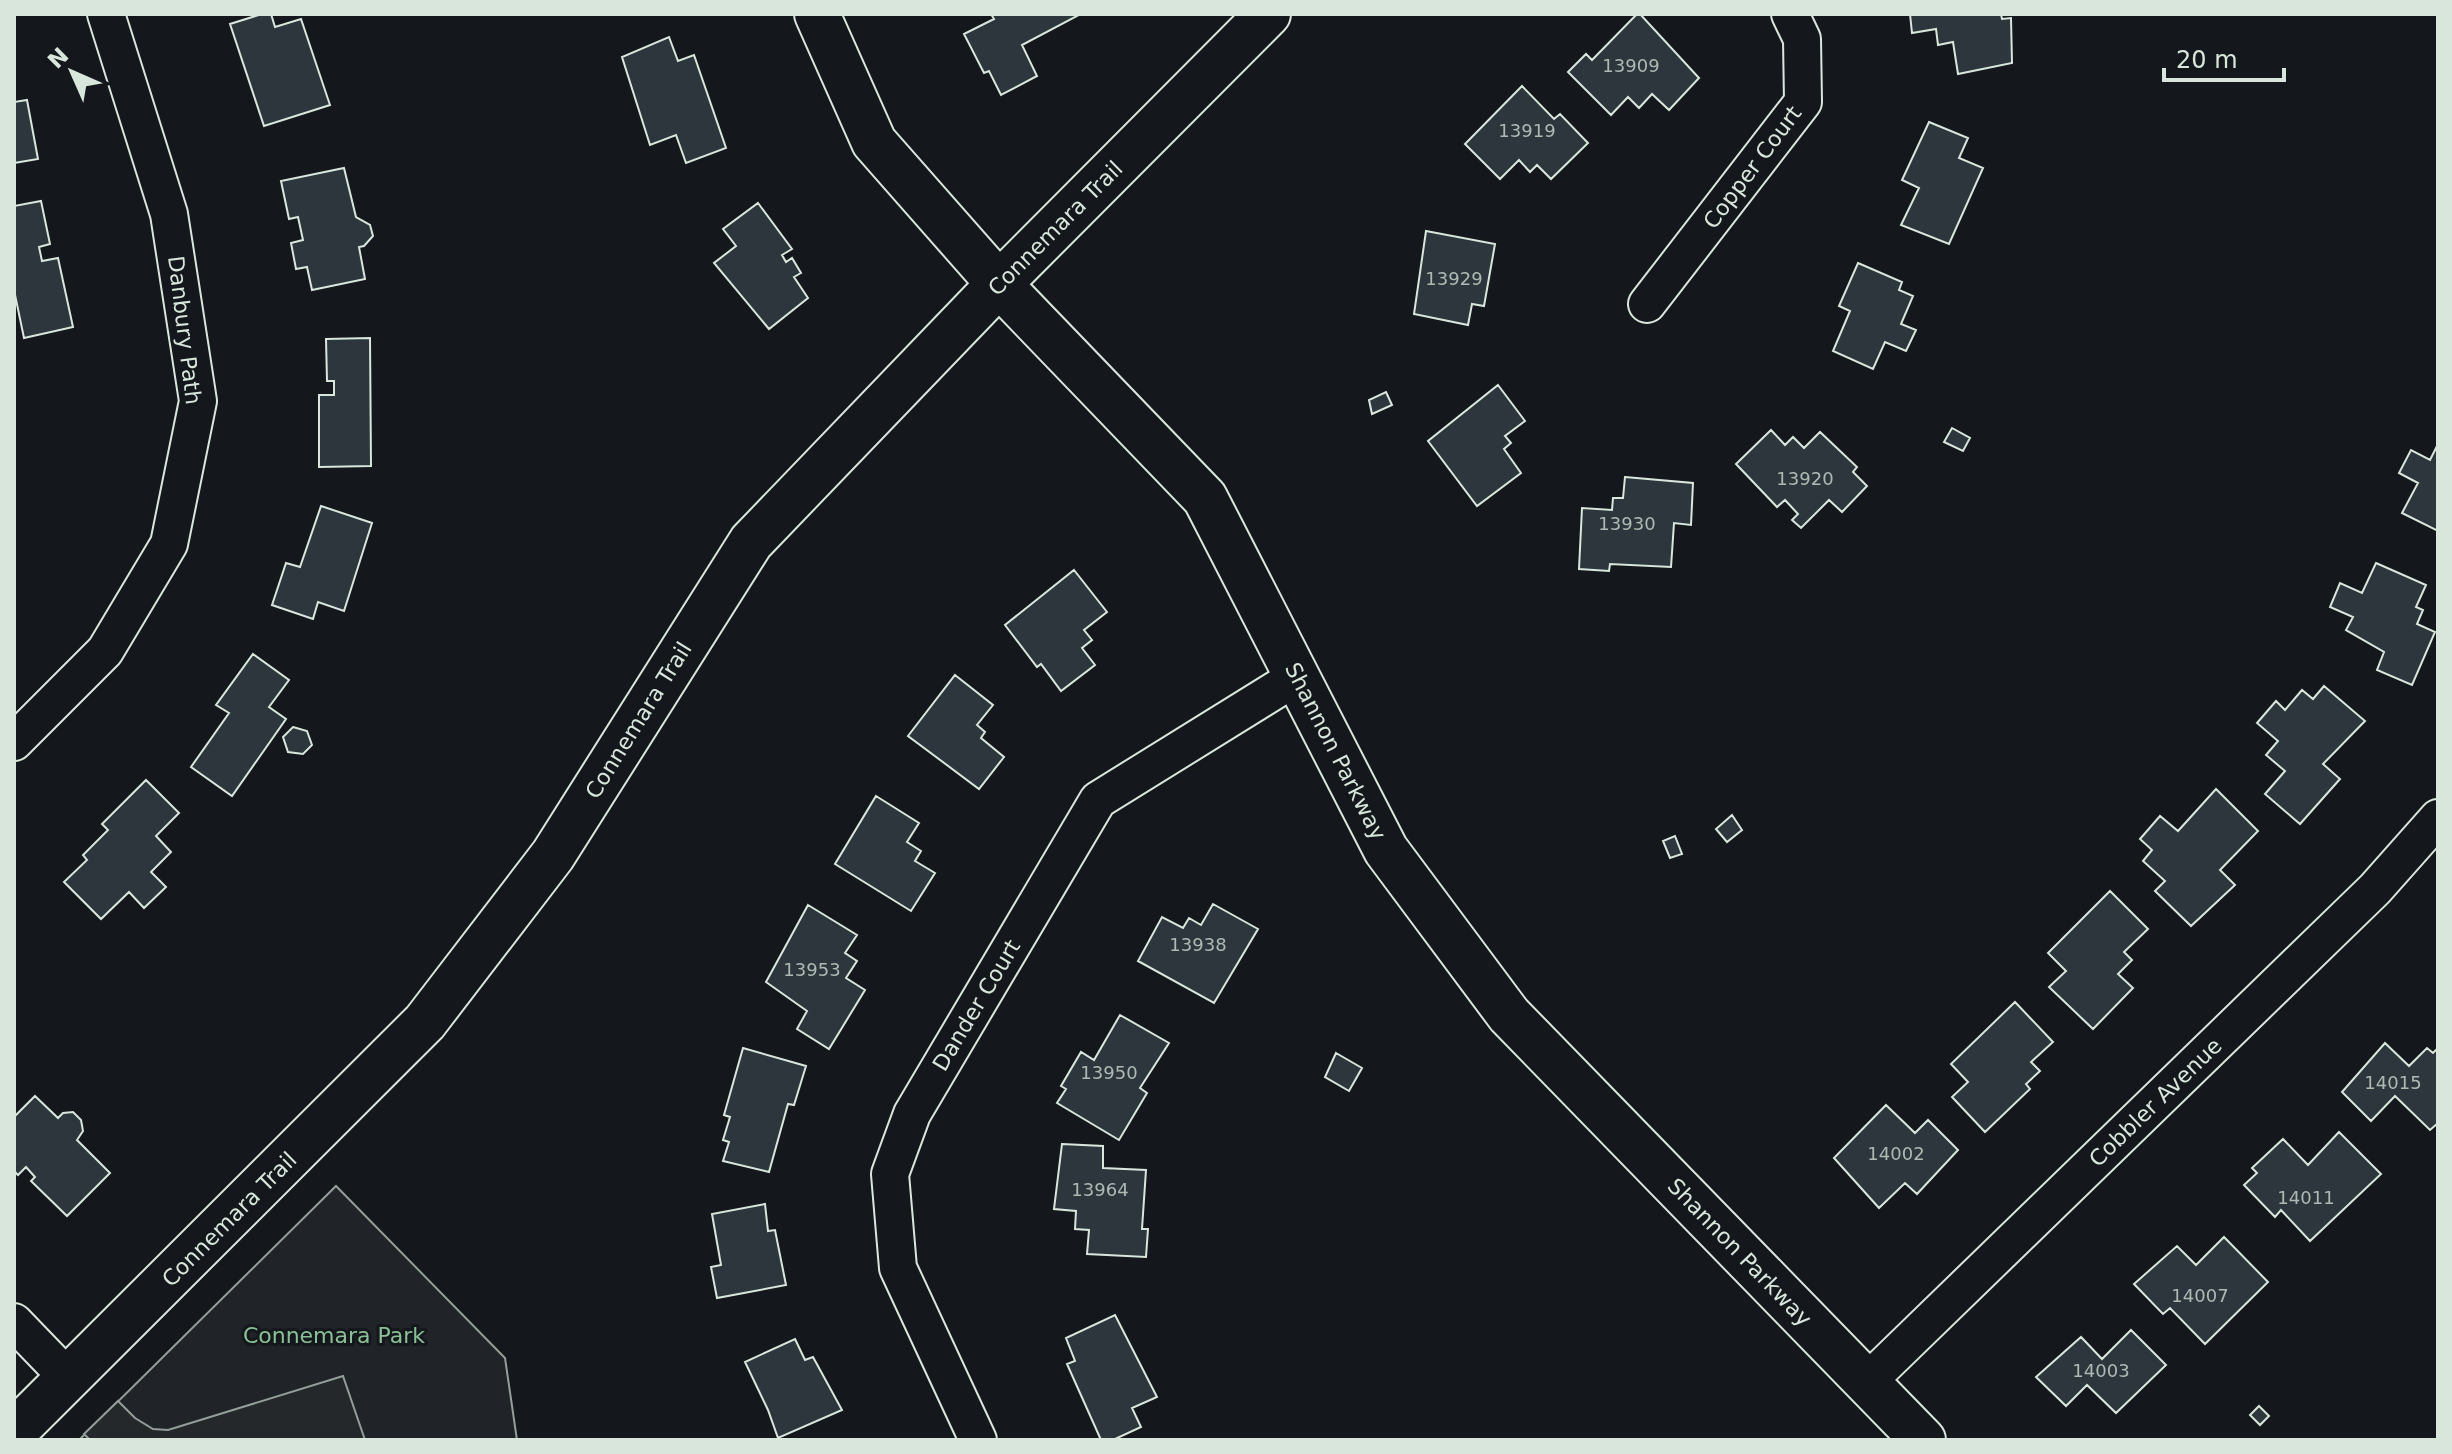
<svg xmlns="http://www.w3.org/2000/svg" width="2452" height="1454" font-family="'DejaVu Sans',sans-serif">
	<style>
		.green { fill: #202428; stroke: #939e99; stroke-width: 2 }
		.parking { fill: #24282b; stroke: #939e99; stroke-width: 2 }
		.building { fill: #2c363c; stroke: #d8e6dc; stroke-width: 2 }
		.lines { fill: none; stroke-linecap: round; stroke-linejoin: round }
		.minor-casing { stroke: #d8e6dc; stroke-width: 40 }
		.tertiary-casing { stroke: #d8e6dc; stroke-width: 48 }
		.minor { stroke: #14181c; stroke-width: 36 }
		.tertiary { stroke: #14181c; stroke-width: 44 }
		.labels { text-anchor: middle; stroke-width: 6; stroke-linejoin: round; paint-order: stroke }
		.number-label { font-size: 18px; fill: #adbab4 }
		.street-label { font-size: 22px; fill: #d8e6dc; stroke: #14181c }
		.park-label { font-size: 22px; fill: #8ac095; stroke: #14181c }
	</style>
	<rect width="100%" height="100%" fill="#14181c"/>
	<path class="green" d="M336 1186 505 1358 517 1440H79Z"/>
	<path class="parking" d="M343 1376 365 1440H90L84 1434 118 1401 135 1418 153 1429 168 1430Z"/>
	<path class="building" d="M262 14H271L275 27 301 19 330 105 264 126 230 24Z
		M991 14H1079V15L1022 45 1037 76 1001 95 989 71 984 73 964 34 994 19Z
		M1637 14H1640L1699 78 1669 110 1652 94 1639 108 1628 97 1611 115 1568 72 1586 54 1592 60Z
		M1910 14H2001L2002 19 2011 18 2012 63 1958 74 1953 42 1938 45 1936 29 1912 33Z
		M669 37 678 61 694 55 726 148 686 163 676 135 650 145 622 57Z
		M1522 86 1554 119 1560 114 1588 143 1551 179 1537 165 1530 172 1519 160 1500 179 1465 144Z
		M27 100 38 159 14 163V102Z
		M1929 122 1968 138 1959 158 1983 168 1949 244 1901 225 1919 188 1902 180Z
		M344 168 356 217 370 225 373 236 364 246 359 247 365 279 312 290 307 267 296 269 291 243 303 240 298 217 289 219 281 181Z
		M41 201 50 244 39 247 42 261 58 258 73 327 24 338 14 290V206Z
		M758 203 792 249 782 255 786 262 792 258 801 273 794 277 808 298 769 329 714 263 736 246 723 229Z
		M1426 231 1495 244 1484 306 1472 304 1468 325 1414 314Z
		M1858 263 1902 282 1899 290 1913 296 1901 324 1916 330 1906 351 1885 342 1873 369 1833 351 1850 311 1839 306Z
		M370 338 371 466 319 467V395H334V381H327L326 339Z
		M1498 385 1525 421 1505 436 1511 443 1504 449 1521 473 1477 506 1428 441Z
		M1386 392 1392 405 1372 414 1369 400Z
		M1952 428 1970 438 1963 451 1944 442Z
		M1771 430 1785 445 1793 437 1804 448 1820 432 1857 467 1853 472 1867 486 1842 512 1829 500 1801 528 1792 520 1798 514 1785 500 1777 507 1736 464Z
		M2437 446H2438V531L2402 513 2418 483 2399 473 2411 450 2430 460Z
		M1625 477 1693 483 1691 525 1674 523 1671 567 1610 564 1609 571 1579 569 1582 508 1612 510 1613 498H1623Z
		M321 506 372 523 344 611 318 602 313 619 272 605 286 563 300 567Z
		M2376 563 2426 585 2416 607 2423 610 2417 624 2435 632 2412 685 2377 670 2384 652 2346 630 2353 617 2330 607 2340 583 2362 593Z
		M1074 570 1107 612 1084 630 1092 640 1082 648 1095 665 1061 691 1041 664 1037 667 1005 625Z
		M253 654 289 680 269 707 286 719 232 796 191 767 229 713 216 705Z
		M955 675 993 705 977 725 985 732 981 738 1004 757 979 789 908 736Z
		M2324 686 2365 721 2323 764 2340 779 2300 824 2265 794 2285 771 2266 755 2278 741 2257 723 2276 701 2285 710 2302 690 2313 699Z
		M293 727 307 731 312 745 303 754 288 752 283 737Z
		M146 780 179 813 156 836 171 852 151 872 166 887 144 908 129 892 101 919 64 882 87 860 83 855 108 830 102 824Z
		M2216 789 2258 831 2220 870 2235 885 2191 926 2155 891 2165 881 2143 861 2152 850 2140 839 2160 816 2178 831Z
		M876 796 919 823 907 842 921 851 915 861 935 873 911 911 835 864Z
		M1732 815 1742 830 1727 842 1716 829Z
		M1675 836 1682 854 1670 858 1663 841Z
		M2110 891 2148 929 2124 952 2132 960 2118 974 2133 988 2093 1029 2049 987 2066 971 2048 953Z
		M1213 904 1258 929 1214 1003 1138 961 1162 917 1183 928 1189 918 1201 925Z
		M808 905 857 935 845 953 857 961 846 978 865 990 829 1049 797 1029 807 1011 766 982Z
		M2015 1002 2053 1042 2031 1062 2040 1071 2026 1084 2030 1089 1985 1132 1952 1097 1968 1082 1951 1064Z
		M1120 1015 1169 1043 1140 1088 1147 1093 1119 1140 1057 1103 1066 1089 1061 1086 1081 1052 1094 1060Z
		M2385 1043 2409 1066 2427 1048 2433 1053 2438 1048V1123L2430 1130 2395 1096 2371 1121 2342 1092Z
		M743 1048 806 1066 794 1105 788 1104 769 1172 723 1161 729 1142 723 1140 730 1117 724 1115Z
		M1336 1053 1362 1068 1349 1091 1325 1077Z
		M35 1096 58 1118 63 1113 73 1112 81 1120 83 1131 77 1140 110 1173 67 1216 31 1181 35 1177 26 1167 18 1175 14 1171V1117Z
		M1886 1105 1915 1133 1928 1120 1958 1150 1917 1194 1905 1183 1879 1208 1834 1158Z
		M2339 1132 2381 1174 2310 1241 2281 1210 2275 1217 2244 1185 2257 1173 2252 1168 2283 1139 2308 1165Z
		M1062 1144 1103 1146V1168L1146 1170 1142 1229H1148L1146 1257 1087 1254 1089 1230 1075 1229 1076 1211 1054 1209Z
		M765 1204 768 1231 775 1230 786 1285 717 1298 711 1267 721 1265 712 1214Z
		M2224 1237 2268 1282 2205 1344 2170 1308 2163 1314 2134 1284 2177 1246 2196 1265Z
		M1115 1315 1157 1397 1132 1408 1141 1427 1113 1440H1101L1067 1364 1075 1361 1066 1338Z
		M2131 1330 2166 1365 2116 1413 2087 1385 2066 1406 2036 1377 2081 1337 2102 1359Z
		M795 1339 805 1360 813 1357 842 1410 778 1438 768 1410 745 1362Z
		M2259 1406 2269 1416 2260 1425 2250 1415Z"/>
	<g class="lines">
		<g class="minor-casing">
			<path id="minor" d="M1647 304 1803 102 1802 39 1790 14
				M14 742 105 651 169 544 198 401 169 214 106 14
				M14 1322 69 1379
				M1867 1382 2375 889 2438 818
				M978 1440 898 1268 890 1174 912 1114 1098 800 1298 676"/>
		</g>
		<g class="tertiary-casing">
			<path id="tertiary" d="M817 14 874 142 999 284 1205 498 1386 850 1509 1015 1923 1440
				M14 1432 425 1022 553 855 751 542 999 284 1268 14"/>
		</g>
		<use href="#minor" class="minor"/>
		<use href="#tertiary" class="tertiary"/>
	</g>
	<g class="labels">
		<g class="number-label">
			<text x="1631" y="72">13909</text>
			<text x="1527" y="137">13919</text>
			<text x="1454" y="285">13929</text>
			<text x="1805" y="485">13920</text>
			<text x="1627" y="530">13930</text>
			<text x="1198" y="951">13938</text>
			<text x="812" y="976">13953</text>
			<text x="1109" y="1079">13950</text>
			<text x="2393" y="1089">14015</text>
			<text x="1896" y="1160">14002</text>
			<text x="1100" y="1196">13964</text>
			<text x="2306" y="1204">14011</text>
			<text x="2200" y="1302">14007</text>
			<text x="2101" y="1377">14003</text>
		</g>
		<g class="street-label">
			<text transform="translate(1752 167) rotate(-53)" y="8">Copper Court</text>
			<text transform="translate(1055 228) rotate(-45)" y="8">Connemara Trail</text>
			<text transform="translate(185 330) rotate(83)" y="8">Danbury Path</text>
			<text transform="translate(638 720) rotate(-58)" y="8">Connemara Trail</text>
			<text transform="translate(1336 751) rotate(63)" y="8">Shannon Parkway</text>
			<text transform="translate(976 1005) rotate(-59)" y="8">Dander Court</text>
			<text transform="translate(2155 1102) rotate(-44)" y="8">Cobbler Avenue</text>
			<text transform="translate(229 1219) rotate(-45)" y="8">Connemara Trail</text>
			<text transform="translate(1740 1252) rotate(46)" y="8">Shannon Parkway</text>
		</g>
		<g class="park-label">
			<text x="334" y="1343">Connemara Park</text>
		</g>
	</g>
	<rect width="2452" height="1454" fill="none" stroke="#d8e6dc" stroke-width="32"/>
	<g transform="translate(72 72) rotate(315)" stroke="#14181c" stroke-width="6" paint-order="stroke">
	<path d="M0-6L14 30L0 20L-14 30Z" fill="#d8e6dc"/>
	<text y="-12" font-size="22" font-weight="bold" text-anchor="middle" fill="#d8e6dc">N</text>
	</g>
	<path d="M2164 68v12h120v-12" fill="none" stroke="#d8e6dc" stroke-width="4"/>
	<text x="2176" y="68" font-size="24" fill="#d8e6dc" stroke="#14181c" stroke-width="6" paint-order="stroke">20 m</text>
</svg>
